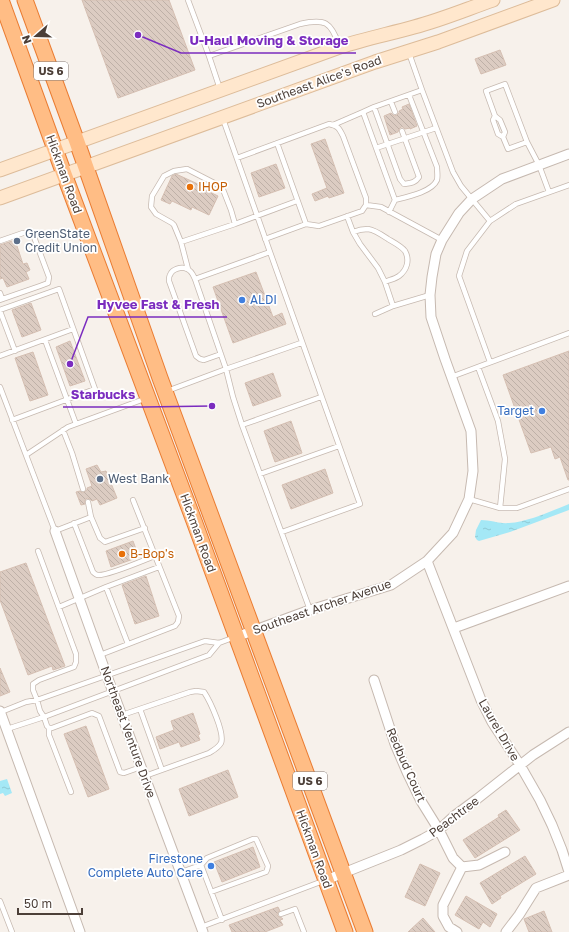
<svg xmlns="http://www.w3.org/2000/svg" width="569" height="932" font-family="'Golos Text',sans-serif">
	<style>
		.water { fill: url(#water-ripples) }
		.building { fill: url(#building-back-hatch); stroke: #d5bfb2 }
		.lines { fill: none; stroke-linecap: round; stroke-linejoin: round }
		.service-casing { stroke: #c6b9b0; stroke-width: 6 }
		.minor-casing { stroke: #c6b9b0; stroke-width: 11 }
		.secondary-casing { stroke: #ddbc9a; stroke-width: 15 }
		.trunk-casing { stroke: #ea7c32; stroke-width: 17 }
		.service { stroke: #fff; stroke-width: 4.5 }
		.minor { stroke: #fff; stroke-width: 9 }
		.secondary { stroke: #ffe7cd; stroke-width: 13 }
		.trunk { stroke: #ffbd85; stroke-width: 15 }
		.food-dot { fill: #e8710a; stroke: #fff; stroke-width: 1.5 }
		.service-dot { fill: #5c6f8a; stroke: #fff; stroke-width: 1.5 }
		.shop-dot { fill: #3f7fe0; stroke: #fff; stroke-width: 1.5 }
		.labels { text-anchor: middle; stroke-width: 3.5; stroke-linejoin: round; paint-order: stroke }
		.shield { fill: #fff; stroke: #827974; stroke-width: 1 }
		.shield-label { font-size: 11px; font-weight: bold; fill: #4c3f38 }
		.street-label { font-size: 12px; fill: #4c3f38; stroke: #fff }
		.food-label { font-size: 12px; fill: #c56008; stroke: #fff; text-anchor: start }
		.service-label { font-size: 12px; fill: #4e5e75; stroke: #fff; text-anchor: start }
		.shop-label { font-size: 12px; fill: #366cbe; stroke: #fff; text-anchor: end }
		.leader { fill: none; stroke: #7b2cbf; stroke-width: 1.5 }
		.callout-dot { fill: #7b2cbf; stroke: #fff; stroke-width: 1.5 }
		.callout-label { font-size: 13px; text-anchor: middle; font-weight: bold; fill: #7b2cbf; stroke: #fff; stroke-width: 3.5; stroke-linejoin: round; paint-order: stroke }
	</style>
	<defs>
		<pattern id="water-ripples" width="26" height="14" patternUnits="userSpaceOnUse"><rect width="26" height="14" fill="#a4e8f6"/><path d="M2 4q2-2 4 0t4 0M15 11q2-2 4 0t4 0" fill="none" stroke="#8fc8d4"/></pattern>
		<pattern id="building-back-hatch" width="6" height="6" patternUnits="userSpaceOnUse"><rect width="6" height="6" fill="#dcccc2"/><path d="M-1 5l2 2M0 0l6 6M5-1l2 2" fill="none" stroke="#beb0a7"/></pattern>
	</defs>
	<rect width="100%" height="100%" fill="#f7f1eb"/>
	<path class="water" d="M569 504V510L510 532 479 541 477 540 475 537 476 530 481 520C491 520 500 524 509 523 528 522 551 511 569 504Z
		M7 779 12 793 5 796 3 793 0 794V781Z"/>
	<path class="building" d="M82 0H169L195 70 118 98Z
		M500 50 506 65 481 74 475 59Z
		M409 104 417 126 410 129V128L405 129 403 127H401L399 129 398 132 390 135 384 116 391 113 394 116 397 115 399 113V111L403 109 402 107Z
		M325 139 344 193 329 198 328 196 315 201 312 194 327 188 311 144Z
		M276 164 285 188 259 197 251 173Z
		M176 174 200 185 199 187 218 196 209 215 192 207 191 210 172 201 170 204 161 200 172 176Z
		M15 240 23 264 27 263 30 270 26 272 29 279 7 287 3 278 0 279V245Z
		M256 272 273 317 282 313 286 324 233 343 213 287Z
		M31 303 41 330 22 337 12 310Z
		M70 341 85 381 70 386 56 347Z
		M569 351V480H568L560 457 555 459 551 447 531 453 503 375Z
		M33 352 48 395 30 401 15 358Z
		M273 373 281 396 253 406 245 383Z
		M291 421 302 453 275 462 264 431Z
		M97 465 101 472 106 471 117 498 100 505 97 499 92 501 90 499 87 498 85 500V504L81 505 76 492 80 491 82 493 84 492 87 490V488L92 486 86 469Z
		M325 469 333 493 291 509 282 485Z
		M133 541 139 557 111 567 106 551Z
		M26 563 65 666 53 670 52 666 28 675 0 600V572Z
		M146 576 159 616 135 624 122 585Z
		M0 668 10 692 0 696Z
		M193 713 200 734 198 735 200 740 181 747 179 742 160 749 156 737 174 730 171 721Z
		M86 726 109 789 88 797 64 734Z
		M228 770 238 797 189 816 179 789Z
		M506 810 520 830 475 858 463 840 499 817 498 815Z
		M253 847 260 867 222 882 214 862Z
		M525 856 536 874 500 896 501 898 492 904 480 883Z
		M420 864 440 873 425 906 405 897Z
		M466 896 497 914 490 927 483 922 479 929 455 915Z
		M278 907 280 911 278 912 277 915 279 917 282 918 283 919 280 920 283 925 265 932H232L229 925Z
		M544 911 552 932H529L524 919Z
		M423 918 435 932H408Z"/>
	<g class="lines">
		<g class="service-casing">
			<path id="service" d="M188 0 209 56
				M409 53 422 90 453 172 461 186 490 221
				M220 89 209 56 300 24C325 18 331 22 339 45
				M391 102 395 112
				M374 107 400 179 404 184C411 183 415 183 419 177L402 131
				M363 112 374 107 422 90
				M495 116 500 120 505 132 503 137 508 149 527 142
				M333 125 363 112 395 200 389 212
				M503 137 498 134 493 120 495 116 486 91 505 84 527 142 539 165 549 192
				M277 143 306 224
				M376 148 436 128
				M237 158 329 124C338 126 339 128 343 136L366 198V205L362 211 319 226 306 224 265 239
				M395 200C407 197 432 192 437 180 438 176 437 171 437 167L409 95
				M366 205 381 207 442 240
				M347 216 353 232 360 244 378 268 385 282 393 306
				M353 232C358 230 363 229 368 229 375 230 382 235 388 239 393 242 401 246 405 251 410 260 407 270 399 276 395 279 389 280 385 282
				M0 241 23 233H28L34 237 49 277 48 283 40 286 0 300
				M181 242 235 224 297 201
				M270 252 360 504 282 532
				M188 269 181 242 174 225 172 223 156 214 151 207 152 196 164 176 174 171 187 169 222 187 231 210 235 224
				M195 279C193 275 192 271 187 269 182 266 172 269 170 275 169 276 169 279 169 281L196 356 200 359 204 360 221 354
				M0 293 2 299
				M0 310 59 289 95 389 12 420
				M0 311 15 351
				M375 314 393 306 430 295
				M45 340 76 424
				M301 343 226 369 233 397 242 425 310 610
				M0 356 73 329
				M490 362 459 276 467 251 490 221 516 204 569 185
				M451 377 569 333
				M0 387 55 531 91 517 88 502
				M167 391 226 369 195 279 270 252 223 119
				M242 425 321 397
				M63 430 72 453 83 489
				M26 455 68 427 147 398
				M260 474 339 446
				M469 499 500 508 505 459 498 421 478 367
				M500 508H517L569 489
				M91 517 100 538 105 542 145 528
				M74 523 93 572C95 574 96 575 98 575 108 576 144 560 155 556
				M38 551 76 654V662L74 667 39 680 33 684V690L37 700 40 711 44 717 47 726 49 728H52L92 713 99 716 120 772 124 773 141 767
				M106 587 128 644
				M59 607 106 587 159 567
				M100 655 175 626 178 622 179 616 133 500
				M140 709 162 770
				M1 712 26 702 37 700 205 641 219 643 235 637
				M122 715 190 692 196 691 204 692C210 701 225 733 221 743 218 748 214 750 209 753L145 776
				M49 728V735L51 740 71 792
				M7 729 44 717 209 655 219 643
				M201 865 207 858 253 839H256L257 841 268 866 267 870 266 872 211 892
				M181 872 201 865 222 920
				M0 901 12 932
				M281 914 295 909 304 932
				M201 927 323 881"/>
		</g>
		<g class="minor-casing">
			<path id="minor" d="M55 531 107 676 203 932
				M427 561 481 700 492 722 520 765 540 800 552 825 562 850 569 872
				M454 628 569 586
				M236 637 310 610 391 585 427 561 453 533 469 499 473 471 471 431 445 359 431 317 430 295 432 277 436 254 442 240 459 213 472 199 502 179 569 154
				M374 680 395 744 407 772 421 801 439 830 453 858 462 867 479 865 505 852
				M0 711 80 932
				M326 880 401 850 423 839 439 830 454 816 477 799 533 755 569 732
				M457 932 449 927 443 916V905L462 867
				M506 932 519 915 536 888 569 875"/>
		</g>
		<g class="secondary-casing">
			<path id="secondary" d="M0 170 340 47C364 39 389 34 414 27 441 20 467 9 493 0
				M0 198 375 62 438 42 553 0"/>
		</g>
		<g class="trunk-casing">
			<path id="trunk" d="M1 0 64 174 194 521 345 932
				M25 0 77 142 160 378 365 932"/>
		</g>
		<use href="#service" class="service"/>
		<use href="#minor" class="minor"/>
		<use href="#secondary" class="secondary"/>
		<use href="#trunk" class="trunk"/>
	</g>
	<g class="food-dot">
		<circle cx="190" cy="187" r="4"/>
		<circle cx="122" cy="554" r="4"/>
	</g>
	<g class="service-dot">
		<circle cx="17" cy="241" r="4"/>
		<circle cx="100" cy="479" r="4"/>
	</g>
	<g class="shop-dot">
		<circle cx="242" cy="300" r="4"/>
		<circle cx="542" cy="411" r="4"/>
		<circle cx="211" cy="866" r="4"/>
	</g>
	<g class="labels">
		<g class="shield">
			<rect x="34" y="62" width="34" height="18" rx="3"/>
			<rect x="293" y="772" width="34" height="18" rx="3"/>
		</g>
		<g class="shield-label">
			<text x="51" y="75">US 6</text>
			<text x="310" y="785">US 6</text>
		</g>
		<g class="street-label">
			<text transform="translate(319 82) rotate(-20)" y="4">Southeast Alice's Road</text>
			<text transform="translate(64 174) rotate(70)" y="4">Hickman Road</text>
			<text transform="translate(198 533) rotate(70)" y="4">Hickman Road</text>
			<text transform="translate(322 607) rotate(-19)" y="4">Southeast Archer Avenue</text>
			<text transform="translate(499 730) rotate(60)" y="4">Laurel Drive</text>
			<text transform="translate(128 732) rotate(70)" y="4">Northeast Venture Drive</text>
			<text transform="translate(406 765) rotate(66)" y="4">Redbud Court</text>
			<text transform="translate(454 817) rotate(-37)" y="4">Peachtree</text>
			<text transform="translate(314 849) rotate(70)" y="4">Hickman Road</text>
		</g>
		<g class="food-label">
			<text x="198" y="191">IHOP</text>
			<text x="130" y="558">B-Bop's</text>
		</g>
		<g class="service-label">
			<text x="25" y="238">GreenState<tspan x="25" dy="14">Credit Union</tspan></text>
			<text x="108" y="483">West Bank</text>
		</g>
		<g class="shop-label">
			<text x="250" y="304" text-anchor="start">ALDI</text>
			<text x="534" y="415">Target</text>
			<text x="203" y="863">Firestone<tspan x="203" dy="14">Complete Auto Care</tspan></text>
		</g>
	</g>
	<path class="leader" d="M138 35L181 53H356M70 364L88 317H227M212 406L143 407H63"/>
	<g class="callout-dot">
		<circle cx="138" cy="35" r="4"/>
		<circle cx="70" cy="364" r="4"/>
		<circle cx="212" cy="406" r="4"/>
	</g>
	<g class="callout-label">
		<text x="269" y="45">U-Haul Moving &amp; Storage</text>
		<text x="158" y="309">Hyvee Fast &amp; Fresh</text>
		<text x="103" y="399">Starbucks</text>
	</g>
	<g transform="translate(36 36) rotate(250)" stroke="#ffffff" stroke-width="3" paint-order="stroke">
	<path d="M0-3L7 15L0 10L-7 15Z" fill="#4c3f38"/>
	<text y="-6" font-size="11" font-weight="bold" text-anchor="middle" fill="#4c3f38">N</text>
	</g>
	<path d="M18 908v6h64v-6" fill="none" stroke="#4c3f38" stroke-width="2"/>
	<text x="24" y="908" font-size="12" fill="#4c3f38" stroke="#ffffff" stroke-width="3" paint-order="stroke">50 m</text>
</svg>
